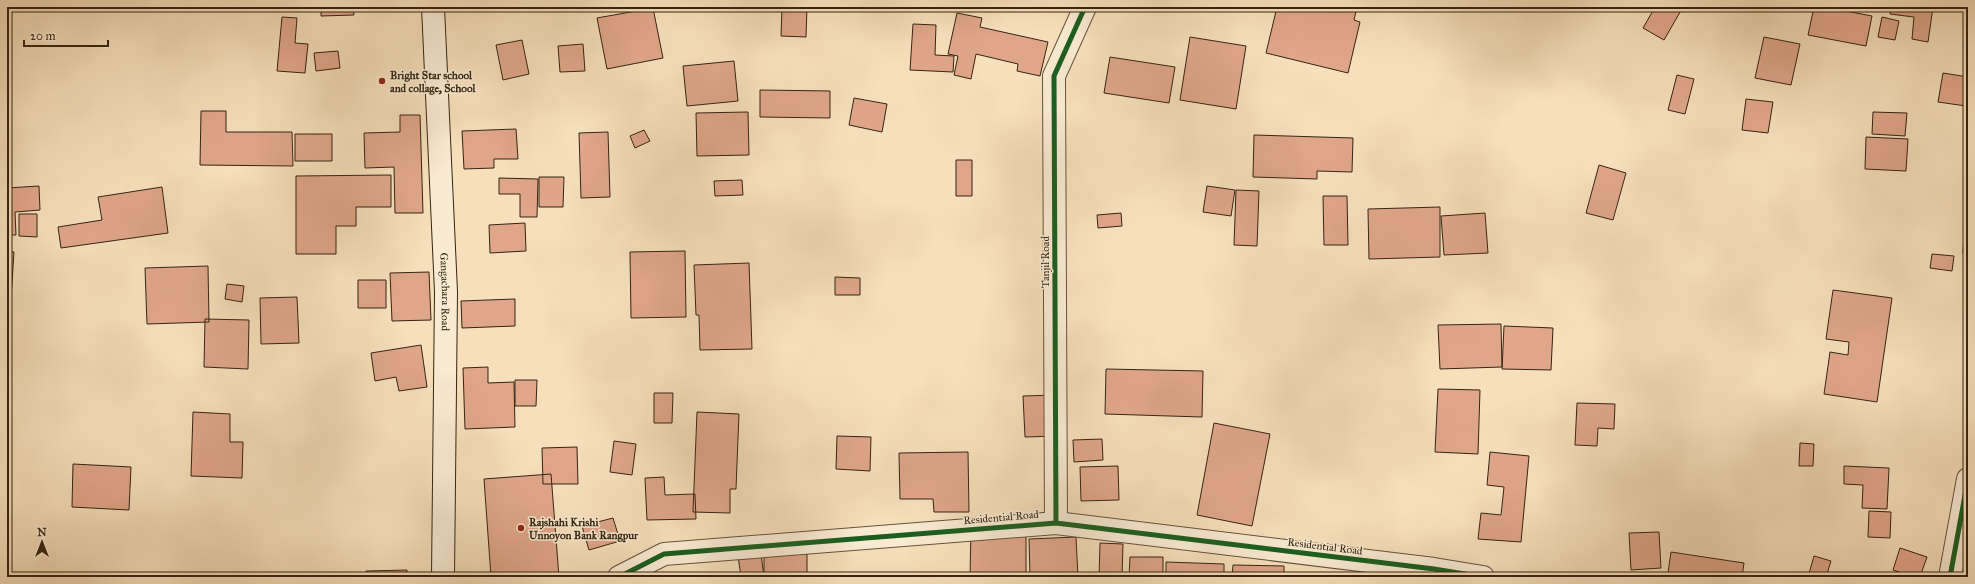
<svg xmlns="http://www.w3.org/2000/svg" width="1975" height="584" font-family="'IM FELL Great Primer',serif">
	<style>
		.building { fill: #e0a68a; stroke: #352412 }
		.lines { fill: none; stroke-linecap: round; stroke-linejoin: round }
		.minor-casing { stroke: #65533c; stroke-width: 24 }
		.secondary-casing { stroke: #352412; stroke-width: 24 }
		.minor { stroke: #f9ebd3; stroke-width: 22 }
		.secondary { stroke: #f9ebd3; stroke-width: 22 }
		.cycleway-casing { stroke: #f9ebd3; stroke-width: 8 }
		.cycleway { stroke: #1b5e20; stroke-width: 5 }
		.poi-dot { fill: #8f2418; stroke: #f9ebd3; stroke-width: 1.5 }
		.labels { text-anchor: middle; stroke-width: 3; stroke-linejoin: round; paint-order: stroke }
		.poi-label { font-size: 11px; font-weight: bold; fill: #352412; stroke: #f9ebd3; text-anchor: start }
		.street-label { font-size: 11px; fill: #352412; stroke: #f9ebd3 }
	</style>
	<rect width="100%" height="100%" fill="#f6e0bc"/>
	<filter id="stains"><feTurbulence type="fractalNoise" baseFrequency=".005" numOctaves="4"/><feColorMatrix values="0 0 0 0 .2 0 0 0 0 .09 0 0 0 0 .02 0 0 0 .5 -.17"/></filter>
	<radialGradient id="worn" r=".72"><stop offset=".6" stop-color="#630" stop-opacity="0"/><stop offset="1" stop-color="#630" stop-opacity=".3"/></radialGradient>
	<path class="building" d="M321 7H353L354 15 321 16Z
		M782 7H807L806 37 781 36Z
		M1277 7H1357L1354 20 1360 22 1348 73 1266 53Z
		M1655 7H1683L1664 40 1643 28Z
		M1814 7H1825L1872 16 1866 46 1808 35Z
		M1891 7H1933L1928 42 1912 39 1914 17 1890 14Z
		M653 8 663 58 607 69 597 18Z
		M957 13 982 18 980 27 1048 42 1040 76 1017 71 1018 64 976 54 971 79 954 75 958 56 948 54Z
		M282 17 297 18 295 43 308 44 305 73 277 71Z
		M1882 17 1899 21 1895 40 1878 37Z
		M913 24 936 25 935 55 954 56 953 72 910 70Z
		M1190 37 1246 46 1236 109 1180 100Z
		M1764 37 1800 44 1791 85 1755 78Z
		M522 40 529 74 503 80 496 45Z
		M583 44 585 71 560 72 558 46Z
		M338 51 340 68 316 71 314 53Z
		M1110 57 1175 67 1169 103 1104 93Z
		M734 61 738 101 687 106 683 66Z
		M1943 73 1968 77 1966 106 1938 102Z
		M1677 75 1694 79 1685 114 1668 110Z
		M760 90 830 91V118L760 117Z
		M854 98 887 104 882 132 849 125Z
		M1746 99 1773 102 1768 133 1742 130Z
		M201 111H226V132H292L293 166 200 165Z
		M748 112 749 155 697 156 696 113Z
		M1873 112 1907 113 1905 136 1872 134Z
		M400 115H420L423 213H395L394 167 365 168 364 133 400 132Z
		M516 129 518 159H494V168L464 169 462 131Z
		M644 130 650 141 635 148 630 136Z
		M608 132 610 197 581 198 579 133Z
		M295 134H332V161H295Z
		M1254 135 1353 138 1352 172 1317 171V179L1253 177Z
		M1866 137 1908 139 1906 171 1865 169Z
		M956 160H972V196H956Z
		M1599 165 1626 173 1613 220 1586 213Z
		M391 175V207H356V226H336V254H296V176Z
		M539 177H564L563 207H539Z
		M499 178 538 179 537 217H520V194H499Z
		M742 180 743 195 715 196 714 181Z
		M39 186 40 210 15 212 16 235H7V188Z
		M1207 186 1235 190 1231 216 1203 212Z
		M162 187 168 233 61 248 58 227 102 220 98 197Z
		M1236 190 1259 191 1257 246 1234 245Z
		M1323 196H1347L1348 245H1324Z
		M1440 207V257L1369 259 1368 209Z
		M1965 210H1968V253H1963Z
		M1121 213 1122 226 1098 228 1097 215Z
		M1485 213 1488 253 1444 255 1441 216Z
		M19 214H37V237L19 236Z
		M525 223 526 251 490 253 489 225Z
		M7 251 14 252 11 299H7Z
		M685 251 686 317 631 318 630 252Z
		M1932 254 1954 256 1952 271 1930 268Z
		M749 263 752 349 700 350 699 315H696L694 265Z
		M208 266 209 322 147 324 145 268Z
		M429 272 431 320 392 321 390 273Z
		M835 277 860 278V295H835Z
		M358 280H386V308H358Z
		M227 284 244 286 242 302 225 299Z
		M1833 290 1892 298 1877 402 1824 394 1830 352 1848 355 1849 342 1826 339Z
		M297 297 299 343 261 344 260 298Z
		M515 299V326L462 328 461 301Z
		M205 319 249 320 248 369 204 367Z
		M1501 324 1502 367 1440 369 1438 325Z
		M1504 326 1553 328 1551 370 1502 369Z
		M421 345 427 387 399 391 396 377 375 381 371 353Z
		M488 367V383L514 382 515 427 465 429 463 368Z
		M1106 369 1203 371 1202 417 1105 414Z
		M515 380H537L536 406H515Z
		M1438 389 1480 390 1478 454 1435 452Z
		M654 393H673L672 423H654Z
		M1056 395 1057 436 1025 437 1023 396Z
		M1577 403 1615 404 1614 429 1598 428 1597 446 1575 445Z
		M193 412 230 414V442H243L242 478 191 476Z
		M697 412 739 414 736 489H730V513L693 512Z
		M1214 423 1270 434 1252 526 1197 515Z
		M837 436 871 437 870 471 836 469Z
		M1102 439 1103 460 1074 462 1073 440Z
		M614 441 636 444 632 475 610 472Z
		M1800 443 1814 444 1813 466H1799Z
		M577 447 578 484H543L542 448Z
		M968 452 969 512H934L933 499H900L899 453Z
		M1490 452 1529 456 1521 542 1478 539 1481 513 1501 515 1504 487 1487 485Z
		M73 464 131 467 129 510 72 507Z
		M1118 466 1119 500 1081 501 1080 467Z
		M1844 466 1889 468 1887 509 1862 508 1863 485 1844 484Z
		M551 474 559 577H491L484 479Z
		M664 477 665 495 695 494 696 519 647 520 645 478Z
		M1869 511 1891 512 1890 538 1868 537Z
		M613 518 620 541 589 550 582 526Z
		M971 529 1026 530V577H970Z
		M1659 532 1661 568 1631 570 1629 533Z
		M1076 537 1078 577H1030L1029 539Z
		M759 539 764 577H741L736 541Z
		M1100 543 1123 544 1122 577H1099Z
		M807 544V577H764V545Z
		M1900 548 1927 557 1920 577H1914L1893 570Z
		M1671 552 1744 563 1742 577H1693L1668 573Z
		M1814 556 1831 561 1826 577H1808Z
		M1130 557H1163V577H1129Z
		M1166 562 1224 564V574H1230V577H1166Z
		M1233 565 1284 566V577H1232Z
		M407 570V577H366V571Z"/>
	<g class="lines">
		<g class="minor-casing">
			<path id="minor" d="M1056 523 1054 76 1085 7
				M619 577 664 554 1056 523 1434 569 1483 577
				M1950 577 1968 479"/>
		</g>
		<g class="secondary-casing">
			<g id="secondary">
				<path id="s1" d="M433 7 446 292 443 577"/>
			</g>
		</g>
		<use href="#minor" class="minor"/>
		<use href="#secondary" class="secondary"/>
		<g class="cycleway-casing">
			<path id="cycleway" d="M1056 523 1054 76 1085 7
				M619 577 664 554 1056 523 1434 569 1483 577
				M1950 577 1968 479"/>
		</g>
		<use href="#cycleway" class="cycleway"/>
	</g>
	<g class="poi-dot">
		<circle cx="382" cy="81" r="4"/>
		<circle cx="521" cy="528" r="4"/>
	</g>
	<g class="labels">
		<g class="poi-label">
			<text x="390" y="79">Bright Star school<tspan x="390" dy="13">and collage, School</tspan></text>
			<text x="529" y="526">Rajshahi Krishi<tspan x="529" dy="13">Unnoyon Bank Rangpur</tspan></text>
		</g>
		<g class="street-label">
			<text transform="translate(1045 262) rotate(-90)" y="4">Tanjil Road</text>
			<text dy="4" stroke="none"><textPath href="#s1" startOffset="285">Gangachara Road</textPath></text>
			<text transform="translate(1001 517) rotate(-5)" y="4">Residential Road</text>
			<text transform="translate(1325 546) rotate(7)" y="4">Residential Road</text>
		</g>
	</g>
	<rect width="1975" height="584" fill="none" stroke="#f6e0bc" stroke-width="24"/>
	<rect x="8" y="8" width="1959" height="568" fill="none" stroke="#352412" stroke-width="2"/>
	<rect x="12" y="12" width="1951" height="560" fill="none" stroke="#352412"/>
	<g transform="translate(42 542)" stroke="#f9ebd3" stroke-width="3" paint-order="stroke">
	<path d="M0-3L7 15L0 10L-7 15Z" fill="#352412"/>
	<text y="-6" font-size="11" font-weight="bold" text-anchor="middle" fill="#352412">N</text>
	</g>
	<path d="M24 40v6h84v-6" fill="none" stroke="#352412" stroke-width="2"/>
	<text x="30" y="40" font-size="12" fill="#352412" stroke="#f9ebd3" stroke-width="3" paint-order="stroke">20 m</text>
	<rect width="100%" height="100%" filter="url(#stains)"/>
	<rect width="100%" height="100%" fill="url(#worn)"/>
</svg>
